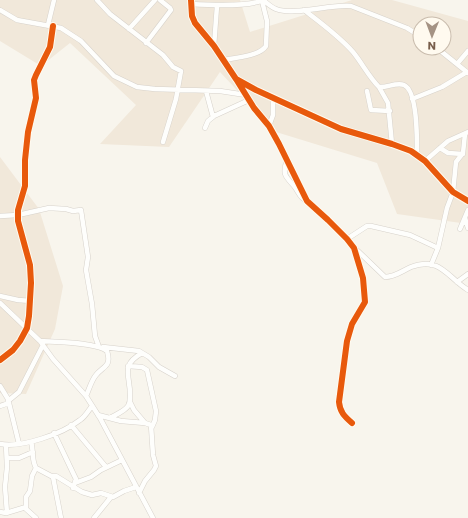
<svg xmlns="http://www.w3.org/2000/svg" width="468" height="518" font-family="Poppins,sans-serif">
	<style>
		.residential { fill: #f1e8da; fill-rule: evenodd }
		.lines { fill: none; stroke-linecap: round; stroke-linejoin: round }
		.minor-casing { stroke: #d7d2cb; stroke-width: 5.5 }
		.minor { stroke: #fefefc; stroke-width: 4.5 }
		.cycleway-casing { stroke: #fffaef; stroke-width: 8 }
		.cycleway { stroke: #e8590c; stroke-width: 6 }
	</style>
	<rect width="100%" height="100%" fill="#f8f5ed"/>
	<path class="residential" d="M0 0H240L250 32 352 0H392L468 21V224L397 214 377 163 276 132 220 72 169 147 100 144 136 105 70 43 41 66 0 41ZM420 24H444V48H420Z
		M0 157 39 209 63 286 55 329 26 394 0 393Z"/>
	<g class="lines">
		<g class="minor-casing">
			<path id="minor" d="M97 0 110 14 163 55 173 67 181 71 176 99 163 142
				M191 0 192 16 195 23 214 46 236 79 256 90 341 129 392 144 411 151 425 161 453 192 468 201
				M263 0C267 3 271 7 276 9 294 16 330 4 351 6L407 28 420 36
				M191 4C208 5 249 7 263 0
				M0 10 17 20 61 28 81 41 114 76 137 87 155 89 220 91 246 95
				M304 10C321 23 339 36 353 52 362 63 369 77 379 87 387 88 396 82 404 85 418 91 417 142 417 155
				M48 25 54 0
				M129 29 155 0
				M146 43 171 10 170 8 160 0
				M214 46 217 6
				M437 48 468 73
				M223 60C234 58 260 56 266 46L267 21 262 1
				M457 64 468 51
				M236 79 254 108 269 126 279 144 307 201 328 220 347 239 354 248 363 278 365 302 352 324 347 341 339 402C340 412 344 416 352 423
				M379 87 388 103 392 144
				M206 91 213 117
				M367 91 371 110 390 111
				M412 99 442 87 467 72
				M269 126 273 115V98
				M205 128 208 121 214 116 249 100
				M440 148 448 153 463 154
				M287 160C282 174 285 176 294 186 299 192 299 198 307 201
				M425 161 448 141 468 132
				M0 216 18 215 49 208 66 209 73 211 81 210 88 257 86 270 92 304 95 336 99 347
				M465 218 468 228
				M460 229 468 210
				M347 239 367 226H371L410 235 438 248
				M354 248 359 252 385 277C395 277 402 271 411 267 440 256 447 277 468 290
				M431 265 438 248 447 208 453 192 456 162 463 153 465 134
				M457 282 468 274
				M0 296 18 300 31 301
				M0 303 40 341 53 359 86 396 100 418 153 518
				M40 341C55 342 96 342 107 351 112 367 103 366 96 375 91 381 89 390 86 396
				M103 347 139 351 149 357 159 367 175 376
				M0 360 13 350 20 341 27 328 29 316 31 283 30 265 18 221V210L25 186V160L28 132 36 98 34 80 36 75 50 47 53 26
				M128 366 142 367 147 370 156 411 155 420 152 427
				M0 386 8 399 19 444
				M8 401 19 392 43 345
				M130 402 134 410 145 423
				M0 406 9 403
				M98 415 121 421 145 423 151 425 153 455 156 466 154 470 145 481 139 493
				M110 418C115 415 125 411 128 406 130 403 130 400 130 397 131 376 119 366 142 353
				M71 425 106 467
				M54 433 74 475 76 479 73 488
				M31 442C34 451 31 459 36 468L53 477 61 518
				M0 444C22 448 62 434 80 420 85 417 88 411 92 406
				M6 445 7 467 5 487 7 513
				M7 458H19L33 452
				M52 476H56L82 492 92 495 101 493 113 497 124 491 136 487
				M75 483 91 477 101 470 122 460
				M25 508 36 518
				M0 512 6 513 26 507V497L30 491 32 476 36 468
				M94 518 111 497"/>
		</g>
		<use href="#minor" class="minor"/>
		<g class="cycleway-casing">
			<path id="cycleway" d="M191 0 192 16 195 23 214 46 236 79 256 90 341 129 392 144 411 151 425 161 453 192 468 201
				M236 79 254 108 269 126 279 144 307 201 328 220 347 239 354 248 363 278 365 302 352 324 347 341 339 402C340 412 344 416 352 423
				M0 360 13 350 20 341 27 328 29 316 31 283 30 265 18 221V210L25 186V160L28 132 36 98 34 80 36 75 50 47 53 26"/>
		</g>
		<use href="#cycleway" class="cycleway"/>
	</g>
	<g transform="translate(432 36) rotate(181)"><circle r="19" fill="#fffaef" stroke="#c9bcad"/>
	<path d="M0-3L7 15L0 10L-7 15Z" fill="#a59384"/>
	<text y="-6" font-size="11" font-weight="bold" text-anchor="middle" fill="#785e4b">N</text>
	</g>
</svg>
